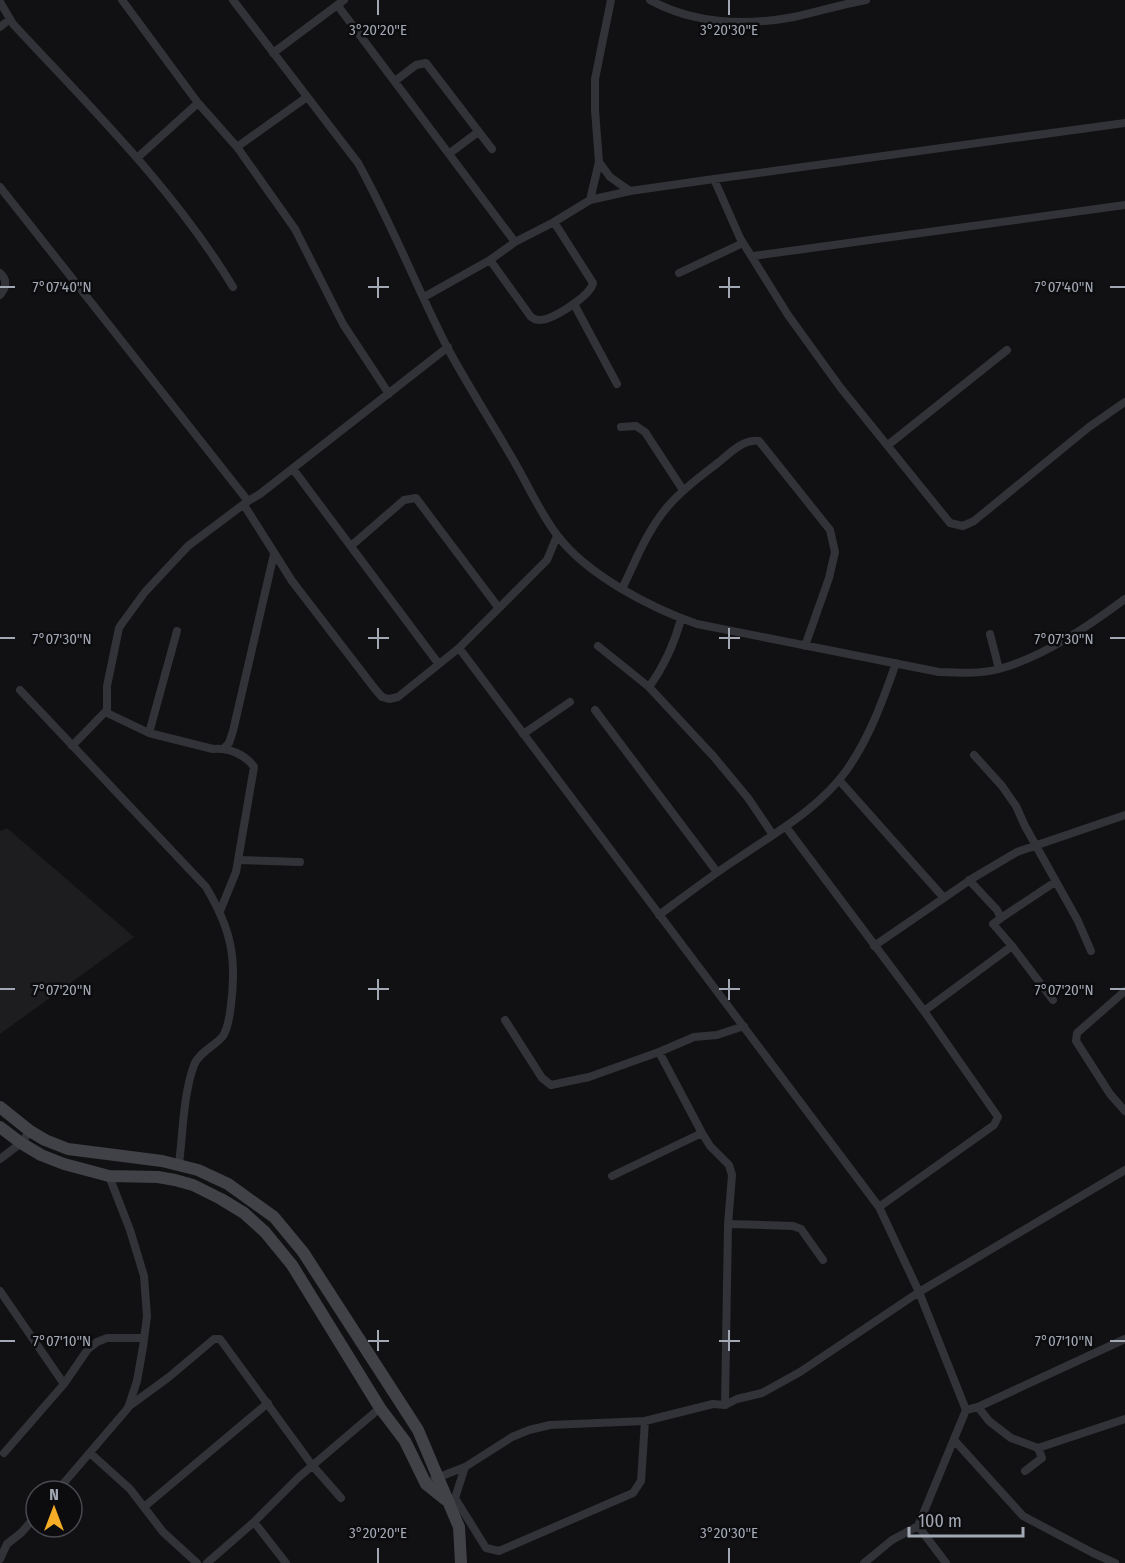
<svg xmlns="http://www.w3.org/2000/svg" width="1125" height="1563" font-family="'Fira Sans Condensed',sans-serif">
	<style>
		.built { fill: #1d1d20 }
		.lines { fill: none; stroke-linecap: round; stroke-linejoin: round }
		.street { stroke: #323338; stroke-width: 8 }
		.secondary { stroke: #404248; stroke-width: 12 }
		.ticks { fill: none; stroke: #a2a8b4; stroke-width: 2 }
		.ticks-label { font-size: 15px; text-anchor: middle; fill: #a2a8b4; stroke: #0c0c0e; stroke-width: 5; stroke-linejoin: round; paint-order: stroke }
	</style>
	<rect width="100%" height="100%" fill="#111113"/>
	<path class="built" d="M7 828 134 937 0 1034V831Z"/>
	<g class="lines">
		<path class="street" d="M122 0 198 103 237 147 295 229 343 324 389 394
			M233 0 358 163C391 222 416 286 447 347 467 384 490 420 511 456 526 481 540 513 557 535 587 575 651 608 697 624L939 672C960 673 980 674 999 669 1045 656 1087 627 1125 599
			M650 0C693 24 746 26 794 17 818 12 842 4 866 0
			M0 2 13 24C91 108 174 189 233 287
			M338 6 515 242
			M0 27 10 19
			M273 53 344 0
			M395 81 416 65 426 63 492 149
			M237 147 307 97
			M450 153 478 132
			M137 158 198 103
			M599 162 610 177 630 191
			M714 179 740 238 788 315 840 387 950 523 963 526 974 521 1089 427 1125 402
			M0 187 248 501
			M590 200 599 162 595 110V79L611 0
			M753 256 1125 205
			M490 260 531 317C535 319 535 320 539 320 553 320 590 296 593 283L554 222
			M0 273C8 280 6 288 0 295
			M679 273 743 243
			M424 297 490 260 515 242 554 222 590 200 630 191 714 179 1125 123
			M574 304 617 384
			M621 427 636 426 645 432 683 490
			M888 445 1007 350
			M293 469 438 663
			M244 505 292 581 375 689 382 697 389 699 398 697 459 648 547 560 557 536
			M351 546 404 500 416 498 498 607
			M622 589C636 560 648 528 670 504 684 488 702 475 719 462 730 453 743 439 759 441L830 530 835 552 829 578 805 646
			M990 634 999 669
			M598 646 649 687 714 757 748 798 773 835
			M459 648 879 1207 919 1292 966 1410 918 1526 892 1540 864 1563
			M649 687C665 665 674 645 681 619
			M20 690 206 887C231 929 237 957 231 1005 230 1014 228 1028 223 1036 215 1046 199 1052 194 1065 183 1096 183 1132 179 1164
			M595 710 717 872
			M105 712 149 733 213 749C228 747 246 755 254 767L236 872 220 911
			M149 733 177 631
			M523 734 570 702
			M72 746 107 710V686L119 628 123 622 145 592 188 546 248 501 260 494 448 347
			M224 748 229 743 233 731 274 554
			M974 755 1002 786 1016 806 1025 826 1078 921 1091 951
			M839 780 944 898
			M786 827 924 1011 998 1117 994 1125 879 1207
			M238 860 300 862
			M969 880 997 910 1001 918 993 924 1012 946 1053 1000
			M659 915C686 895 712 875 740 857 778 831 819 808 846 771 869 739 883 700 896 663
			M1001 918 1055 882
			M874 946 973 878 1017 852 1125 815
			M1125 991 1077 1033 1076 1041 1110 1094 1125 1111
			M924 1011 1012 946
			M505 1020 542 1078 551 1085 589 1077 659 1052 694 1037 717 1035 744 1026
			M659 1052 702 1133 710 1146 729 1165 732 1175 728 1224 725 1405
			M0 1159 21 1143 30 1131
			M612 1176 702 1133
			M728 1224 793 1226 801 1229 823 1260
			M0 1291 64 1384
			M128 1407 169 1377 214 1339H220L312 1465 341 1498
			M978 1407 989 1421 1011 1438 1038 1448 1125 1419
			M966 1410 978 1407 1125 1339
			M955 1441 1023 1516 1093 1553 1115 1563
			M4 1453 64 1384 88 1349 97 1342 107 1338H144
			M90 1453 130 1489 163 1532 197 1563
			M465 1467 455 1498 486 1548 499 1551 633 1493 641 1481 645 1421
			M1025 1471 1042 1458 1038 1448
			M434 1479 465 1467 512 1437 529 1430 550 1425 645 1421 713 1404 725 1405 737 1399 762 1393 800 1372 919 1292 1125 1170
			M57 1491 128 1408 137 1381 143 1347 147 1316 144 1276 130 1230 109 1176
			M144 1507 268 1403
			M254 1522 286 1563
			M918 1526 946 1563
			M0 1559 7 1544 21 1533 36 1516
			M207 1563 254 1522 299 1477 380 1408"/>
		<path class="secondary" d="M0 1107 30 1131 45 1140 68 1149 162 1161 198 1170 228 1184 274 1217 303 1252 418 1430 459 1527 461 1563
			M0 1127 21 1143 41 1155 64 1164 109 1176 158 1177 175 1180 193 1185 221 1199 244 1213 265 1232 292 1265 380 1408 405 1441 426 1484 446 1500"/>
	</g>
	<path class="ticks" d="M378 0V15M729 0V15M378 277V298M729 277V298M0 287H15M368 287H389M719 287H740M1110 287H1125M378 628V649M729 628V649M0 638H15M368 638H389M719 638H740M1110 638H1125M378 979V1000M729 979V1000M0 989H15M368 989H389M719 989H740M1110 989H1125M378 1330V1351M729 1330V1351M0 1341H15M368 1341H389M719 1341H740M1110 1341H1125M378 1548V1563M729 1548V1563"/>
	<g class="ticks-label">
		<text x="378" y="35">3°20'20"E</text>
		<text x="729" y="35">3°20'30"E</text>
		<text x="62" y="292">7°07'40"N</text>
		<text x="1064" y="292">7°07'40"N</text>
		<text x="62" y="644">7°07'30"N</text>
		<text x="1064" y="644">7°07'30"N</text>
		<text x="62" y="995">7°07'20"N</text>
		<text x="1064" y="995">7°07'20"N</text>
		<text x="62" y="1346">7°07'10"N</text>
		<text x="1064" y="1346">7°07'10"N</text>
		<text x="378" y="1538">3°20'20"E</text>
		<text x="729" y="1538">3°20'30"E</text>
	</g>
	<g transform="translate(54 1509)"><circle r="28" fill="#0c0c0e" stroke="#484a50" stroke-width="1.5"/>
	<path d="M0-4.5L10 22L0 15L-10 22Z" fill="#f5ad27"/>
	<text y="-9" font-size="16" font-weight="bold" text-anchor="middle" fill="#a2a8b4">N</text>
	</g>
	<path d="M909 1527v9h114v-9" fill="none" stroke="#a2a8b4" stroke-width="3"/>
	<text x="918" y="1527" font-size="18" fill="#a2a8b4" stroke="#0c0c0e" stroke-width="4.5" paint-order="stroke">100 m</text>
</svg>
